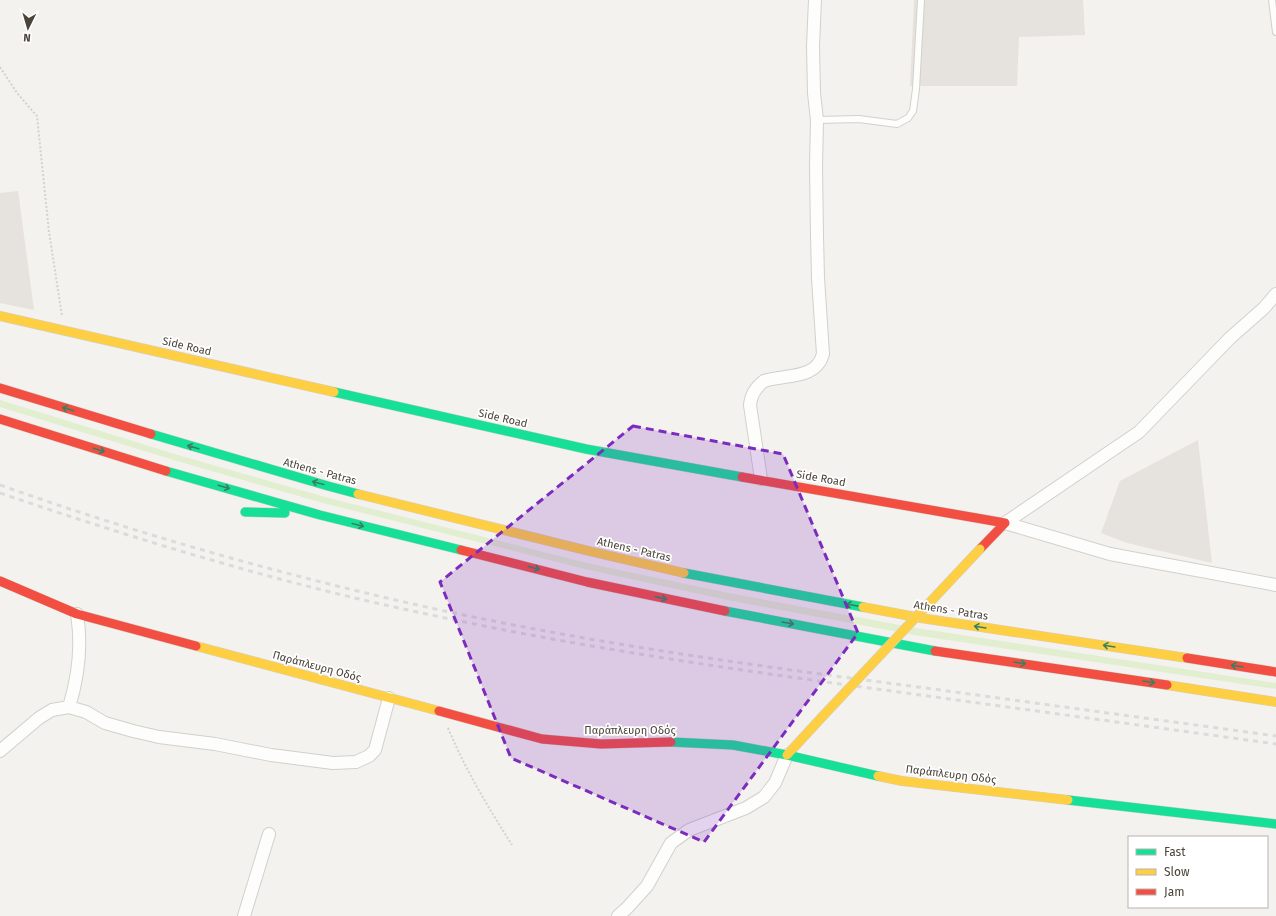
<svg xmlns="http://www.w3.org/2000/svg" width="1276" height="916" font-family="'Fira Sans',sans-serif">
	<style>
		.industrial { fill: #e6e2de }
		.green { fill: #e1eecf }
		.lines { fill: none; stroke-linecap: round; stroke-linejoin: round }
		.lane-casing { stroke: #d2d0cb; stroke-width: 8 }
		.street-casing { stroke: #d2d0cb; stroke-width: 14 }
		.fast-casing { stroke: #d3cfc5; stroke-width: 10 }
		.slow-casing { stroke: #d3cfc5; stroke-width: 10 }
		.jam-casing { stroke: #d3cfc5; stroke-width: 10 }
		.path { stroke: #d3d2cc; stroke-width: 2; stroke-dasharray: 2 2; stroke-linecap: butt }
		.lane { stroke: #fdfdfc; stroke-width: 6 }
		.street { stroke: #fdfdfc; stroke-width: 12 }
		.fast { stroke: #16e098; stroke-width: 9 }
		.slow { stroke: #ffcf43; stroke-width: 9 }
		.jam { stroke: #f24e42; stroke-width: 9 }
		.rail { stroke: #dbdbda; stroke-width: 3; stroke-dasharray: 5 5; stroke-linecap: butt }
		.slow-bridge-casing { stroke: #d3cfc5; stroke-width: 10; stroke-linecap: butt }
		.slow-bridge { stroke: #ffcf43; stroke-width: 9 }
		.oneway { stroke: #36825f }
		.marked { fill: #7b2cbf; fill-opacity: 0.2; stroke: #7b2cbf; stroke-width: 3; stroke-dasharray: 8 5; stroke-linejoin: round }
		.labels { text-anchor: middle; stroke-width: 3.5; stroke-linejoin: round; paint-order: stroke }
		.street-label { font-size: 11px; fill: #4b4439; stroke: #fff }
	</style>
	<rect width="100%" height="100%" fill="#f4f2ee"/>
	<path class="industrial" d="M914 0H1083L1085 35 1019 37 1017 86H910Z
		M18 191 34 310 0 303V193Z
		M1198 440 1212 563 1127 543 1101 533 1120 481Z"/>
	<path class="green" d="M0 400 178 455 325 497 591 564 729 593 916 628 1276 683V689L914 635 727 600 589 570 323 503 177 461 0 407Z"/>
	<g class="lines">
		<g class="lane-casing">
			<path id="lane" d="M1272 0 1276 32
				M817 120 859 119 897 124 908 118 913 111 916 89 921 0"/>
		</g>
		<g class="street-casing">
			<path id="street" d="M761 479 750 405C751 394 756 387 764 381 786 374 816 380 823 354L818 278 817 235 816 167 817 120 814 93 813 46 815 0
				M1005 523 1139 432 1230 338 1264 308 1276 294
				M1005 523 1110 554 1276 585
				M69 707C78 678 82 645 77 614
				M0 751 39 718 52 710 69 707 86 712 105 723 133 731 159 737 215 744 271 755 333 763 356 762 369 756 375 750 389 698
				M244 916 269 834
				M618 916 627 908 647 886 671 843 689 830 746 808 764 797 775 783 787 755"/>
		</g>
		<g class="fast-casing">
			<path id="fast" d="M334 392 586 449 742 477
				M151 434 328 486 358 494
				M166 471 320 515 461 550
				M245 512 285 513
				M684 573 863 607
				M725 611 935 651
				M671 742 733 745 787 755 878 776
				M1068 800 1276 824"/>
		</g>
		<g class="slow-casing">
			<path id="slow" d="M0 316 334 392
				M358 494 593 552 684 573
				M863 607 921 618 1187 658
				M196 646 439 711
				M1167 685 1276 702
				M787 755 822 717
				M878 776 902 781 1068 800"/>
		</g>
		<g class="jam-casing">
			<path id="jam" d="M0 388 151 434
				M0 419 166 471
				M742 477 1005 523
				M980 549 1005 523
				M461 550 587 582 725 611
				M0 581 77 614 196 646
				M935 651 1167 685
				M1187 658 1276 672
				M439 711 542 739 601 744 671 742"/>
		</g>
		<path class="path" d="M0 67 17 93 37 116 49 232 62 316
			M448 728C465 769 488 807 512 845"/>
		<use href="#lane" class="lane"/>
		<use href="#street" class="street"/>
		<use href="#fast" class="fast"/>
		<use href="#slow" class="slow"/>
		<use href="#jam" class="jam"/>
		<path class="rail" d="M0 485C138 534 279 574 422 606 588 643 757 666 926 688 1042 704 1159 720 1276 736
			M0 493C138 540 279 583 422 613 582 648 744 671 906 693 1029 710 1153 727 1276 744"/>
		<g class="slow-bridge-casing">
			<path id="slow-bridge" d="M822 717 980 549"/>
		</g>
		<use href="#slow-bridge" class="slow-bridge"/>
	</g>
	<defs><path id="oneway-shaft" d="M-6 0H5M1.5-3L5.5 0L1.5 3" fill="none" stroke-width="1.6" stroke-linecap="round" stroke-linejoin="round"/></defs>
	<g class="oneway">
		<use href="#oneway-shaft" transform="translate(68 409) rotate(-163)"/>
		<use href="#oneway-shaft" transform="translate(193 447) rotate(-164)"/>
		<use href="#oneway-shaft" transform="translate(99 450) rotate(17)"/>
		<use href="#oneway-shaft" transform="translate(318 483) rotate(-165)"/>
		<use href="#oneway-shaft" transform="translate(224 487) rotate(16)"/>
		<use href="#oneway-shaft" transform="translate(358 525) rotate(14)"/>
		<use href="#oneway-shaft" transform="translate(534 568) rotate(14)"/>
		<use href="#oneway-shaft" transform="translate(661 598) rotate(13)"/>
		<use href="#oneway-shaft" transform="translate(852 605) rotate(-169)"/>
		<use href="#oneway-shaft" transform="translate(788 623) rotate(10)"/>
		<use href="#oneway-shaft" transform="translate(980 627) rotate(-171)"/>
		<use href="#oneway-shaft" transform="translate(1109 646) rotate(-171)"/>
		<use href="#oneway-shaft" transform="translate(1020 663) rotate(9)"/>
		<use href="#oneway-shaft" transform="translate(1237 666) rotate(-171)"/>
		<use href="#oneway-shaft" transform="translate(1149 682) rotate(9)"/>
	</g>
	<path class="marked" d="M633 426 783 454 858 633 704 842 511 758 440 582Z"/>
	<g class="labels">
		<g class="street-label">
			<text transform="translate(187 346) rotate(13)" y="4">Side Road</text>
			<text transform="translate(503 418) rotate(13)" y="4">Side Road</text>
			<text transform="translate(320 471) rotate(15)" y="4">Athens - Patras</text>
			<text transform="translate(821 478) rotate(10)" y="4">Side Road</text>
			<text transform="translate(634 549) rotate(13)" y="4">Athens - Patras</text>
			<text transform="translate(951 610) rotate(9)" y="4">Athens - Patras</text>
			<text transform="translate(317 666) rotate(15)" y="4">Παράπλευρη Οδός</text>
			<text x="630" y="734">Παράπλευρη Οδός</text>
			<text transform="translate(951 774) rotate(7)" y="4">Παράπλευρη Οδός</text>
		</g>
	</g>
	<rect x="1128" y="836" width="140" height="72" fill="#ffffff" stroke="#b7b4b0"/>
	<rect x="1136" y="849" width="20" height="6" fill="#16e098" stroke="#b7b4b0"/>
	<text x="1164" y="856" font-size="12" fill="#4b4439">Fast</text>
	<rect x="1136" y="869" width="20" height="6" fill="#ffcf43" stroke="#b7b4b0"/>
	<text x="1164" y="876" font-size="12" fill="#4b4439">Slow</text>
	<rect x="1136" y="889" width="20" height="6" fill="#f24e42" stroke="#b7b4b0"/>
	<text x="1164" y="896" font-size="12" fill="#4b4439">Jam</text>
	<g transform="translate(28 28) rotate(185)" stroke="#ffffff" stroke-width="3" paint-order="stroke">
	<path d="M0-3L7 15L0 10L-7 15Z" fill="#4b4439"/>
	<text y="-6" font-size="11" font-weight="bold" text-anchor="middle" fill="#4b4439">N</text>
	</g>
</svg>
